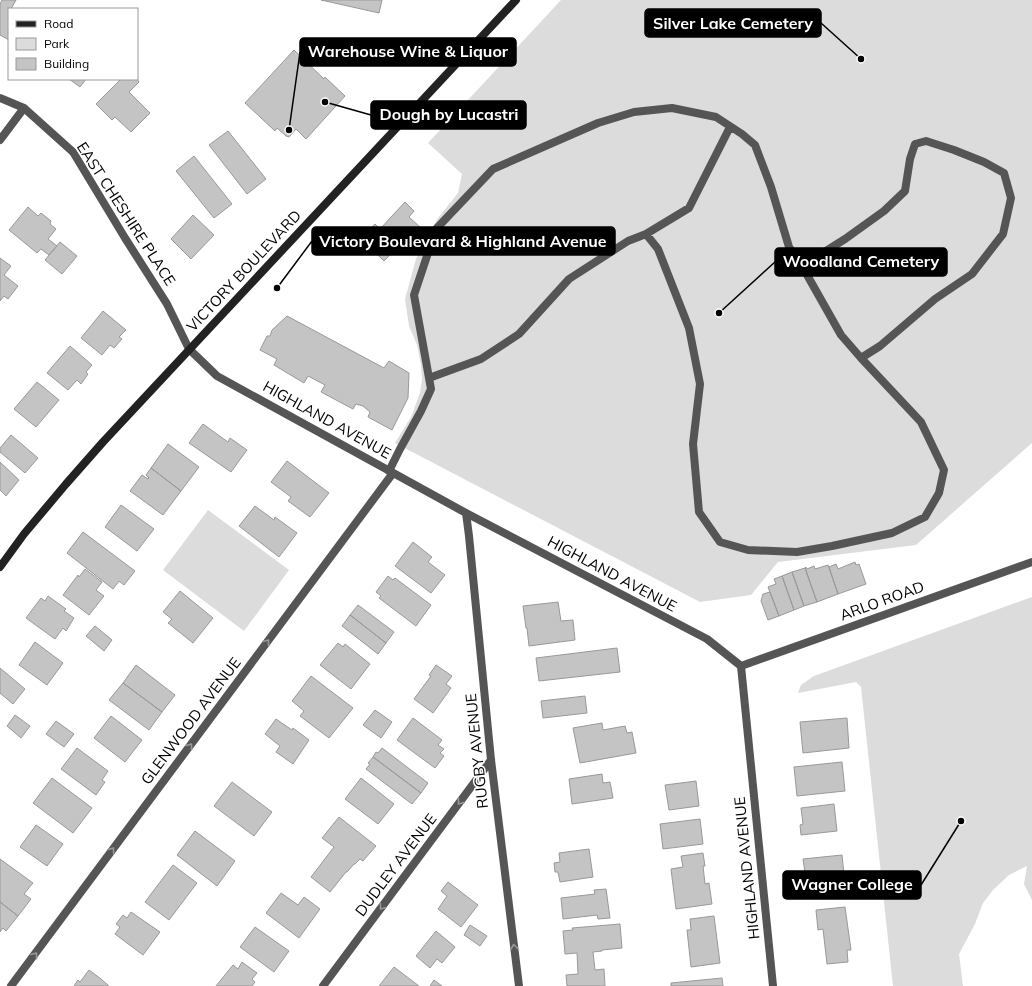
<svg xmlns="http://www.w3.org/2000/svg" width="1032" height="986" font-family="Mulish,sans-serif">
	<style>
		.green { fill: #dcdcdc }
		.building { fill: #c4c4c4; stroke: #999 }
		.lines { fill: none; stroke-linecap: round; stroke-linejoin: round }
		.lane { stroke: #555; stroke-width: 8 }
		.street { stroke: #555; stroke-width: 8 }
		.secondary { stroke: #222; stroke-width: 8 }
		.oneway { stroke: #999 }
		.labels { text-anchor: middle; stroke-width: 3; stroke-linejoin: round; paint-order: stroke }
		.street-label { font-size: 15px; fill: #000; stroke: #fff }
		.leader { fill: none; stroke: #000; stroke-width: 1.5 }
		.callout-dot { fill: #000; stroke: #fff; stroke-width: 1.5 }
		.callout { fill: #000; stroke: #000; stroke-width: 1.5 }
		.callout-label { font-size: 16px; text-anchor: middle; font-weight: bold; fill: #fff }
	</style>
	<rect width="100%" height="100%" fill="#fff"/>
	<path class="green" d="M561 0H1032V443L916 545 778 562 751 595 700 602 395 443 411 417 420 393 422 379 421 365 417 345 409 326 405 299 416 259 438 218 458 193 462 174 428 143Z
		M208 510 289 570 244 631 163 570Z
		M1032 597V900L1024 884 1027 866 1009 875 993 890 983 903 975 924 959 954 963 986H893L861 687 856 682 798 693 801 685 814 676Z"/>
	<path class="building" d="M2 0H16L11 9H9V40L0 35V4Z
		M321 0H382L379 13Z
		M294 50 324 79 325 77 345 96 306 139 296 129 289 137 286 136 277 128 275 131 245 103Z
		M69 79H86L80 87Z
		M121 79H137L139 82 129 92 150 113 131 132 115 117 112 120 96 104Z
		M228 131 266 179 247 194 209 145Z
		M194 156 232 204 214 218 176 171Z
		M405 202 414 211 409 217 421 228 415 235 412 232 384 261 361 239 375 224 380 229Z
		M28 207 38 216 41 213 51 221 50 224 56 229 48 239 57 246 49 255 41 249 37 253 9 230Z
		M193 215 214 235 191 259 171 239Z
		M60 242 77 256 62 274 45 260Z
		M0 258 11 266 4 275 18 286 8 299 4 296 0 301Z
		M103 311 126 330 119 337 122 339 114 348 110 345 102 355 81 338Z
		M287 316 384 368 389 361 409 373 408 398 392 430 368 417 370 412 363 406 356 404 353 409 321 392 325 385 308 376 304 383 274 365 277 359 260 350 267 336H270L272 330Z
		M70 346 92 365 86 372 88 374 81 384 77 380 68 390 47 373Z
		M37 382 59 400 36 427 14 409Z
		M203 424 228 442 230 438 247 450 231 472 189 443Z
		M11 435 38 458 25 473 0 452V448Z
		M168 444 199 467 181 491 151 468Z
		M287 461 329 493 310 517 288 501 291 497 271 482Z
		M0 462 19 480 6 496 0 490Z
		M151 468 181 491 163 515 130 491 142 475 148 479 149 478 146 475Z
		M121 505 154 529 137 551 105 527Z
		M255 506 274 520 275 517 297 533 279 557 239 526Z
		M83 532 135 571 124 585 119 581 113 589 67 553Z
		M413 542 432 557 428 562 445 575 431 593 395 566Z
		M855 562 856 565 859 564 866 584 838 594 829 567 836 564 838 569Z
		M828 565 838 594 817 602 805 568 806 567 807 569 814 566 815 569Z
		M805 568 817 602 804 606 792 572Z
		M85 569 102 582 96 590 104 596 89 615 63 595 78 575 79 577Z
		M792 572 804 606 794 610 782 576Z
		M388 576 393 580 395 578 431 605 416 626 379 598 381 596 376 592Z
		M782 576 794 610 779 616 768 587 776 584 774 579Z
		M180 591 213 618 193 643 168 623 172 619 163 612Z
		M770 592 779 616 768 620 761 601 763 594Z
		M48 596 66 609 64 611 74 618 66 631 63 628 55 639 26 618 41 598 45 601Z
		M558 602 561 621 573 620 575 640 529 646 527 628H526L523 606Z
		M358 605 394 632 386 643 350 615Z
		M350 615 386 643 378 654 342 626Z
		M95 626 112 640 104 651 86 636Z
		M35 642 63 663 47 685 19 665Z
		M338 643 343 647 345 644 370 664 351 689 320 665Z
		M617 648 620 672 539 681 536 658Z
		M136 665 175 695 162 712 123 683Z
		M436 665 452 676 446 684 451 688 433 713 414 699 431 676 429 675Z
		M0 668 25 689 13 704 0 693Z
		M311 676 353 708 329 738 300 716 304 711 292 701Z
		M123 683 162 712 149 730 109 700Z
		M585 696 587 713 543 718 541 701Z
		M375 710 392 722 381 738 363 725Z
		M15 715 30 726 21 738 7 726Z
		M111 716 142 740 125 762 94 738Z
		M413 718 442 740 438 745 444 749 440 753 444 756 435 768 397 740Z
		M847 718 849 748 803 753 800 722Z
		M276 719 292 730 293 728 309 740 293 764 276 752 280 746 265 734Z
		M56 721 74 734 64 747 46 734Z
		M602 723 603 730 625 726 627 733 632 732 636 753 580 763 573 728Z
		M77 748 108 771 102 780 105 782 96 795 61 769Z
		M382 748 428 783 421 793 373 757 376 752 378 753Z
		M373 757 421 793 412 804 366 769 370 764 368 763Z
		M842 762 845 791 797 796 794 767Z
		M602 774 603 783 610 782 613 798 572 804 569 779Z
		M52 778 92 808 73 833 33 803Z
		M361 778 394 804 378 824 345 799Z
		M696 781 699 806 669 810 665 785Z
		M232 782 272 812 254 836 214 806Z
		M834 804 837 831 801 835 800 825 803 824 801 808Z
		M339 817 376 846 363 861 360 859 355 864H354L347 872H346L330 892 311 877 334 847 322 838Z
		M700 819 703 844 663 849 660 824Z
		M36 825 63 844 47 866 20 847Z
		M195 831 235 861 217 886 177 855Z
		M589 849 593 877 560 882 558 872H555L554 863 560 862 559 853Z
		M703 853 705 866H703L705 884 709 883 712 904 676 909 671 869 683 867 681 856Z
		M842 855 845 884 803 888 802 874 805 873 803 859Z
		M0 859 33 883 24 894 31 899 18 916 0 902Z
		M173 865 197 883 169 920 145 902Z
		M448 882 478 905 461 927 438 909 447 896 441 891Z
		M606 889 610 918 598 919 597 915 563 919 561 898 595 894 594 890Z
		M281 893 298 905 304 897 320 909 299 938 266 913Z
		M0 902 18 916 6 931 3 928 0 932Z
		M845 907 851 950H847L848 962 827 964 823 929 818 930 816 910Z
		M131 912 160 932 143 955 115 934 120 927 116 924 123 915 127 918Z
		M714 916 720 963 691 967 687 930H691L690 919Z
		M620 924 622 948 602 950V951L593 952 595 970 604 969 605 986H567L566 975 578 974 577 953 565 954 563 931 573 930 572 928Z
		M470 925 487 936 480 946 464 935Z
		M255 927 289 951 274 972 240 947Z
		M436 931 455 947 442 963 437 959 430 968 416 956Z
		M242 962 257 973 252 979 255 982 252 986H216L233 965 238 969Z
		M394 967 419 986H379Z
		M89 970 101 979 109 986H74L78 980 80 982Z
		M722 978 723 986H671V983Z
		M434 980 442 986H430Z"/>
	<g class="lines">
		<path class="lane" d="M802 266 845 239 884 211 905 191 910 159 915 144 926 141 954 150 984 162 1004 173 1011 198 1003 234 972 274 935 299 880 346 861 358
			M429 378 481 359 519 334 569 279 628 241 646 234 689 208 730 127
			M389 471 400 449 421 411 431 389 414 295 436 229 493 169 598 123 634 112 672 108 716 117 742 134 755 145 771 187 789 247 802 266 841 335 861 358 921 422 944 470 939 493 925 517 892 533 832 546 797 552 748 550 720 542 699 512 693 444 700 384 689 328 658 249 646 234"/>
		<path class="street" d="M0 98 24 108 73 152 125 238 167 304 189 349 217 376 466 513 707 639 741 666 773 986
			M0 140 24 108
			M466 513 469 536 491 760 519 986
			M741 666 1032 562
			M11 986 393 473
			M323 986 491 760"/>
		<path class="secondary" d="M0 567 24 534 66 484 103 442 516 0"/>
	</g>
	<defs><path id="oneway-chevron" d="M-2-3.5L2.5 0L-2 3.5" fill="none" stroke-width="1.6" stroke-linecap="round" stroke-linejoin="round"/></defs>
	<g class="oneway">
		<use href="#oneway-chevron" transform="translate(267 642) rotate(-53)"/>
		<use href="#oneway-chevron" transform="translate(190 746) rotate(-53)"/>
		<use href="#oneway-chevron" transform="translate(460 802) rotate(127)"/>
		<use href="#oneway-chevron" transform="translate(112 850) rotate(-53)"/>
		<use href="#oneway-chevron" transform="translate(382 907) rotate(127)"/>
		<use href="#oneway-chevron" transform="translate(514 947) rotate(-97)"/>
		<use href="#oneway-chevron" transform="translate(35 955) rotate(-53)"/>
	</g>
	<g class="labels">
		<g class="street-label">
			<text transform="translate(126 214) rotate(57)" y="5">EAST CHESHIRE PLACE</text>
			<text transform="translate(244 271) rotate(-47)" y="5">VICTORY BOULEVARD</text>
			<text transform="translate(327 420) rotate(29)" y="5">HIGHLAND AVENUE</text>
			<text transform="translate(612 574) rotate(28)" y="5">HIGHLAND AVENUE</text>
			<text transform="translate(882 601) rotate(-20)" y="5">ARLO ROAD</text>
			<text transform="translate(191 721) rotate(-53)" y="5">GLENWOOD AVENUE</text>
			<text transform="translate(477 751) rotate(-96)" y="5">RUGBY AVENUE</text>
			<text transform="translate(396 865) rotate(-53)" y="5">DUDLEY AVENUE</text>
			<text transform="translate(747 868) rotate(-96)" y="5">HIGHLAND AVENUE</text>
		</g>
	</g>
	<path class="leader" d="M861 59L821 23M289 130L300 52M325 102L371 115M277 288L312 241M719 313L775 262M961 821L921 885"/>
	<g class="callout-dot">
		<circle cx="861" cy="59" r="4"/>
		<circle cx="289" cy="130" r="4"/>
		<circle cx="325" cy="102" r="4"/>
		<circle cx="277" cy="288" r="4"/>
		<circle cx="719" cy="313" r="4"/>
		<circle cx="961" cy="821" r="4"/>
	</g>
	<g class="callout">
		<rect x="645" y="9" width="176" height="28" rx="4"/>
		<rect x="300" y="38" width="216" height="28" rx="4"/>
		<rect x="371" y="101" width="155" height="28" rx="4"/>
		<rect x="312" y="227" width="303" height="28" rx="4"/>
		<rect x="775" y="248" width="172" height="28" rx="4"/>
		<rect x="783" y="871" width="138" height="28" rx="4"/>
	</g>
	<g class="callout-label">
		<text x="733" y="29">Silver Lake Cemetery</text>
		<text x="408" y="57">Warehouse Wine &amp; Liquor</text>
		<text x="449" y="120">Dough by Lucastri</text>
		<text x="463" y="247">Victory Boulevard &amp; Highland Avenue</text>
		<text x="861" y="267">Woodland Cemetery</text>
		<text x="852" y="890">Wagner College</text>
	</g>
	<rect x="8" y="8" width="130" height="72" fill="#ffffff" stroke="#999999"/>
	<rect x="16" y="21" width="20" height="6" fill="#222222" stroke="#999999"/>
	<text x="44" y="28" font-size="12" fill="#000000">Road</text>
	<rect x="16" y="38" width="20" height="12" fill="#dcdcdc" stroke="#999999"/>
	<text x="44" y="48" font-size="12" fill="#000000">Park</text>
	<rect x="16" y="58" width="20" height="12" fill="#c4c4c4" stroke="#999999"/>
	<text x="44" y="68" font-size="12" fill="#000000">Building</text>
</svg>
